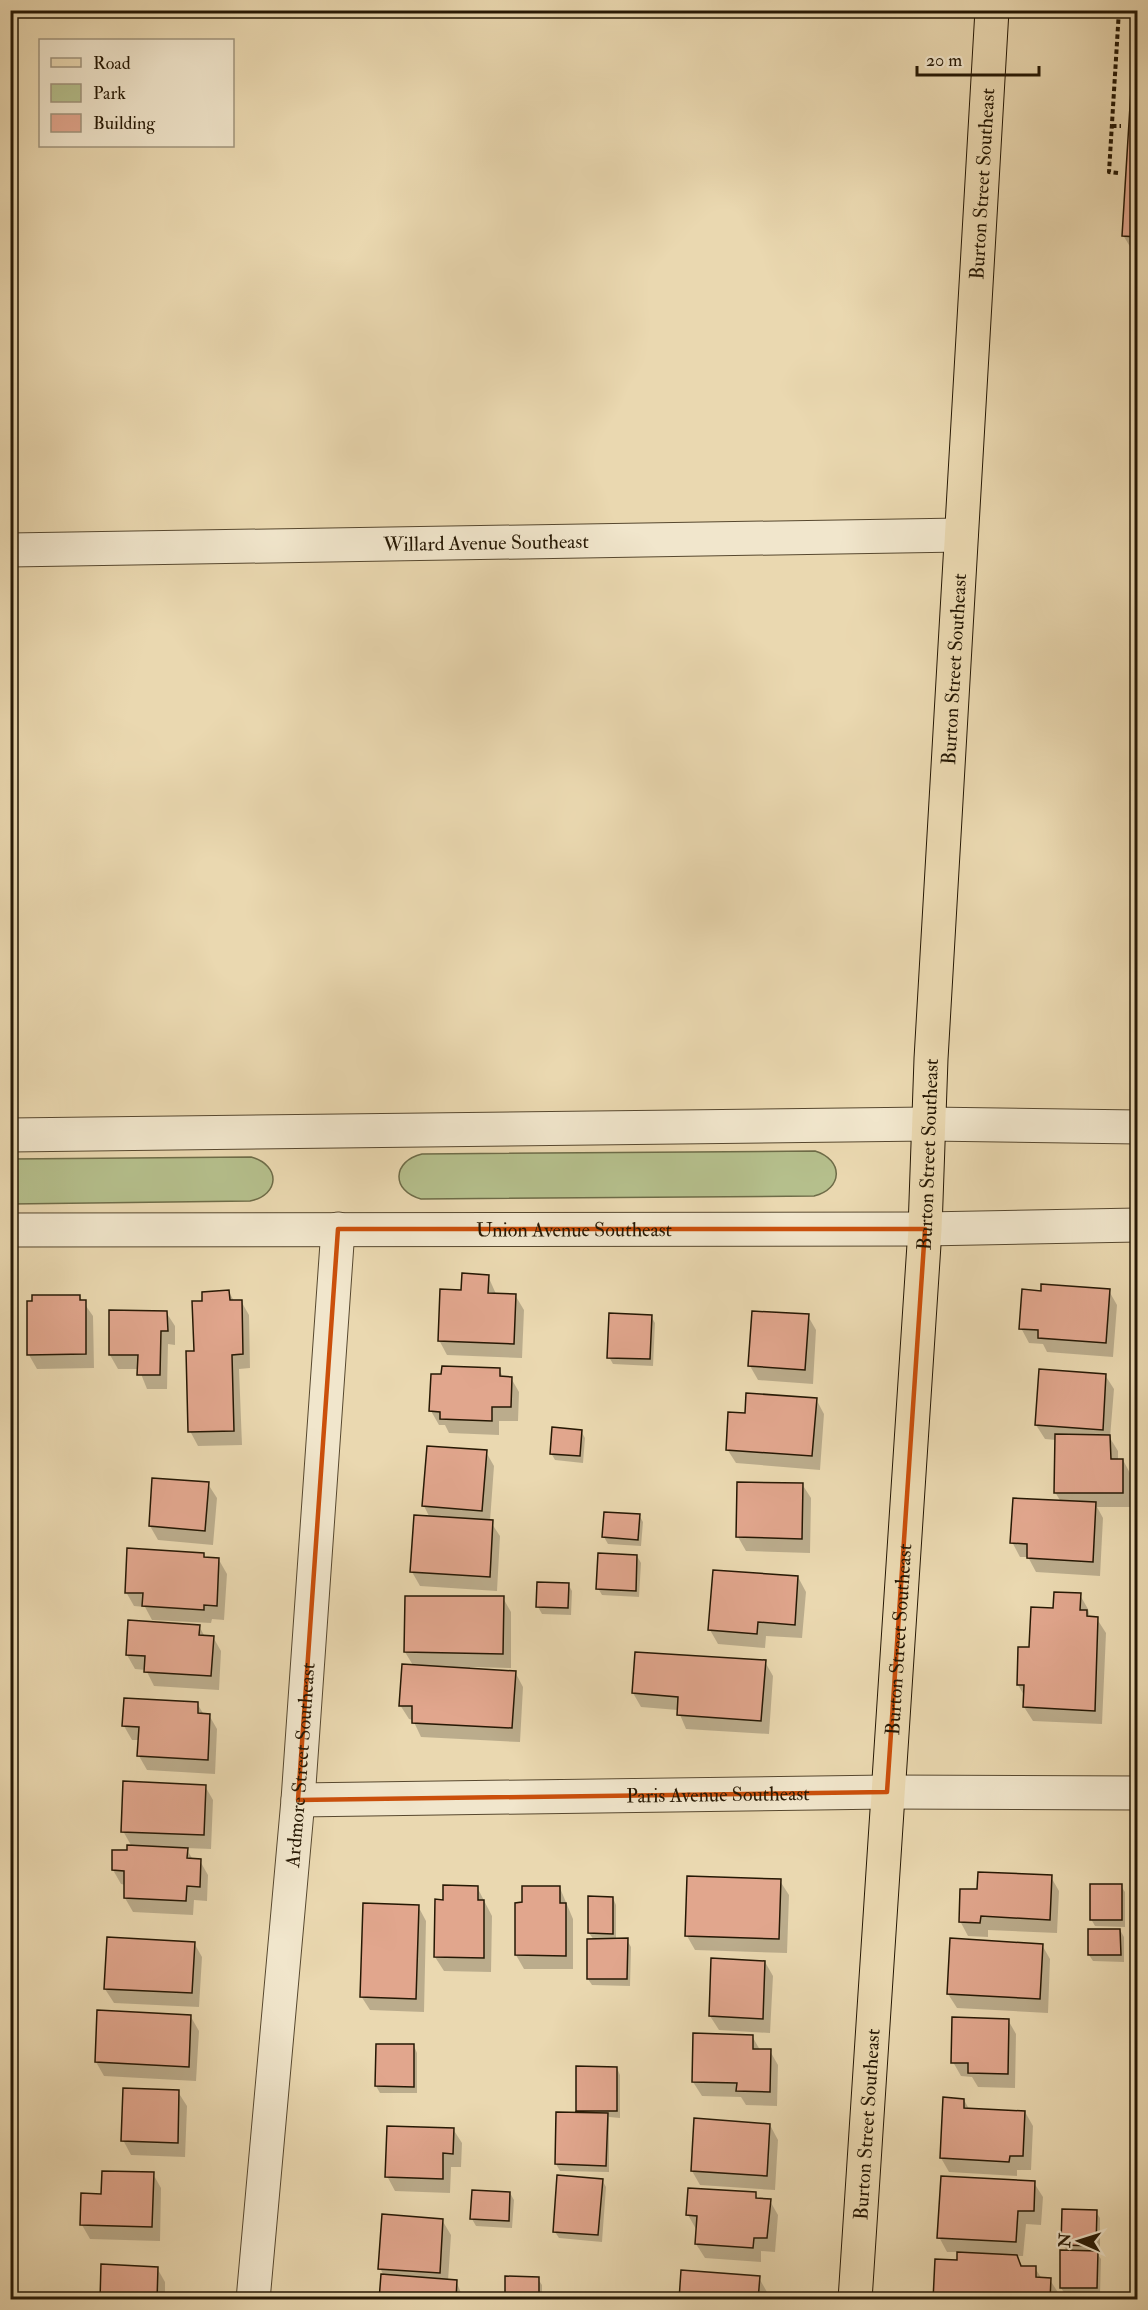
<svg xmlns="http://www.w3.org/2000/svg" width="1148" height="2310" font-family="'IM FELL Double Pica',serif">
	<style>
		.green { fill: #b5bf8c; stroke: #6e6c48; stroke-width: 1.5 }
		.shadow { fill: #0003 }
		.building { fill: #e1a68d; stroke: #261804; stroke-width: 1.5 }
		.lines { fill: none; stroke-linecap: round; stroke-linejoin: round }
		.minor-casing { stroke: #57482f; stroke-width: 35 }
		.major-casing { stroke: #261804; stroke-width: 35 }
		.path { stroke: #261804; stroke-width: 4; stroke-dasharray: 4.5 3; stroke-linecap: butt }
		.minor { stroke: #f1e6cc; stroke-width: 33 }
		.major { stroke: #ead8b0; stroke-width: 33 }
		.marked { fill: none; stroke: #cb4f0b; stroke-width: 4.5; stroke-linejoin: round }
		.labels { text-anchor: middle; stroke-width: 5; stroke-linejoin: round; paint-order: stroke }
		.street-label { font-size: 20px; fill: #261804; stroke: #f1e6cc }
	</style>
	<rect width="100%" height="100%" fill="#ead8b0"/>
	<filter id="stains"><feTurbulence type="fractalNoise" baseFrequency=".00333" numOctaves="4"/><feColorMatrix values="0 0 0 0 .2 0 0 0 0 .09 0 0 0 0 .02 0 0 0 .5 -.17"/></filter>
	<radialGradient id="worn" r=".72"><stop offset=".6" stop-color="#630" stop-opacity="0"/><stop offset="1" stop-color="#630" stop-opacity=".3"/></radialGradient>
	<path class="green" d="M815 1151C844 1160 843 1189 814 1196L421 1199C391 1191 392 1161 422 1154Z
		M251 1157C281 1165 280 1195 250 1201L11 1204V1159Z"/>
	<path class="shadow" d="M1138 43V260L1123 235Z
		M488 1276 496 1294 515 1295 524 1310 522 1358 447 1355 439 1340 462 1291Z
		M1109 1291 1117 1305 1113 1357 1047 1352 1043 1344 1029 1343 1021 1328 1042 1292Z
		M229 1292 234 1301H241L249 1315 250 1368 239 1369 242 1445 198 1446 190 1431 195 1352 204 1302Z
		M79 1296 93 1316 94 1368 37 1369 29 1355Z
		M166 1312 175 1326V1345L168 1344 167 1389H147L139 1369H118L110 1355Z
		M651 1316 655 1323 653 1366 613 1364 609 1357Z
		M808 1316 816 1330 813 1384 758 1380 750 1366Z
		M10 1368 12 1430H10Z
		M499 1370 504 1378H511L519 1392 518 1421H499V1435L449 1433 445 1425H439L431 1411Z
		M1105 1375 1114 1389 1110 1438 1118 1451V1460H1123L1131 1475 1130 1507H1097L1103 1518 1100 1576 1036 1572 1028 1557H1020L1012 1542 1061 1502 1055 1492 1056 1440 1045 1439 1036 1425Z
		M816 1399 824 1414 820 1470 736 1463 727 1449 746 1415Z
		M581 1431 585 1438 583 1463 555 1460 551 1453Z
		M486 1452 494 1466 490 1521 500 1536 497 1591 420 1586 412 1572 430 1518 424 1506Z
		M208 1484 217 1498 213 1545 158 1540 150 1526Z
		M802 1484 811 1498 810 1553 746 1551 738 1537Z
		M639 1515 643 1522 641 1546 608 1544 604 1537Z
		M203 1554 206 1559 219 1560 227 1574 224 1620 212 1619 211 1623 152 1620 145 1607 134 1606 126 1592Z
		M637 1556 641 1563 639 1597 602 1595 598 1588Z
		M798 1577 806 1592 802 1638 766 1636 765 1648 718 1644 710 1630Z
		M568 1584 572 1591 571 1615 542 1614 538 1607Z
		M1080 1595 1088 1609 1090 1618 1097 1619 1106 1633 1102 1724 1033 1721 1024 1707 1025 1697 1018 1685 1031 1649 1055 1610Z
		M406 1597 503 1598 511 1612V1668L470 1667V1670L515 1672 523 1687 520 1742 421 1737 413 1720 409 1719 400 1705 414 1667 405 1652Z
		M199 1626 205 1637H213L221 1651 219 1690 154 1686 146 1670 135 1669 127 1655Z
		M765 1662 773 1676 769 1734 686 1729 678 1710 641 1707 633 1693Z
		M197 1703 204 1715H209L217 1729 215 1774 147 1770 139 1756 140 1740H132L124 1726Z
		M205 1786 213 1800 211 1849 186 1848 193 1860 200 1861 208 1875 207 1901 194 1900 193 1915 133 1912 125 1898 126 1885 121 1884 113 1870 132 1847 123 1831Z
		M1051 1877 1059 1891 1057 1933 988 1930V1937L968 1936 960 1921 979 1891Z
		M780 1881 789 1895 787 1953 695 1950 687 1936Z
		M1121 1886 1125 1892V1927L1095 1926 1091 1919Z
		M477 1887 492 1916 491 1972 444 1971 435 1957 445 1901Z
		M560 1888 573 1919V1969H524L516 1955 523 1904Z
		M613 1898 616 1905V1940H627L631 1947 630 1986 592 1985 588 1979 594 1940 589 1933Z
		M418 1906 426 1921 424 2012 370 2010 361 1996Z
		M1120 1930 1124 1937V1962L1093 1961 1089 1955Z
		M194 1943 202 1957 199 2007 114 2003 105 1989Z
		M1042 1945 1050 1959 1048 2013 957 2008 948 1994Z
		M765 1962 773 1976 770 2033 719 2030 710 2016Z
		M191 2017 199 2031 196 2081 104 2076 96 2062Z
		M1008 2020 1016 2034 1015 2088 978 2087 972 2077 961 2076 953 2062Z
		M752 2036 760 2050 770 2051 778 2065 777 2106 746 2105 741 2097 702 2096 693 2082Z
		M414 2046 417 2053V2093H380L376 2086Z
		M617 2068 620 2075V2118L609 2117V2172L560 2171 556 2164 579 2114 577 2110Z
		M178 2092 187 2106 185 2157 131 2155 123 2140Z
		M964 2100 969 2109 1025 2112 1033 2126 1031 2170H1017V2176L949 2172 941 2158Z
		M770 2125 778 2140 775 2190 700 2185 692 2171Z
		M453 2129 462 2143 461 2167H451L450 2193 395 2191 387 2176Z
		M153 2174 161 2188 160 2241 90 2239 82 2225 103 2195Z
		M602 2180 606 2187 602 2242 559 2238 555 2232Z
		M1034 2183 1043 2197 1041 2225 1026 2224 1023 2256H1016L1023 2267 1035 2268 1042 2279 1050 2280 1059 2294 1058 2300H934L958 2261 959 2252H947L939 2237Z
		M510 2193 514 2200 512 2228 476 2226 472 2219Z
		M755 2194 759 2200 770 2201 778 2215 775 2252 761 2251V2262L705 2258 696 2244V2229L688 2215Z
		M1096 2212 1100 2218V2252H1096L1101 2259 1100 2295 1065 2294 1061 2288 1067 2252 1063 2244Z
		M442 2220 451 2235 448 2281H456L464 2300H380L384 2276 380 2268Z
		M157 2268 165 2282V2300H102Z
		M759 2278 767 2292V2300H681Z
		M538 2279 542 2285V2300H506Z"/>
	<path class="building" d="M1134 41H1138V237L1122 236Z
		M462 1273 489 1275 488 1293 516 1294 514 1344 438 1341 440 1289 461 1290Z
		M1041 1284 1110 1289 1106 1343 1038 1338V1330L1019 1329 1022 1289 1041 1291Z
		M229 1290 230 1300H242L243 1354 232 1355 234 1431 188 1432 186 1351H194L192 1301H202V1292Z
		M32 1295H80V1300H86V1354L27 1355V1301H32Z
		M109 1310 167 1311 168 1331H161L160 1375H137L138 1355H109Z
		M752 1311 809 1314 805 1370 748 1366Z
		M609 1313 652 1315 650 1359 607 1358Z
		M442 1366 500 1368V1376L512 1377 511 1407H492V1421L440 1419V1412L429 1411 431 1374H441Z
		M1039 1369 1106 1374 1103 1430 1035 1425Z
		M746 1393 817 1398 812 1456 726 1450 728 1412 745 1413Z
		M552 1427 582 1430 580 1456 550 1454Z
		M1055 1434 1110 1435 1111 1459H1123V1493H1054Z
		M427 1446 487 1450 482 1511 422 1506Z
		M152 1478 209 1482 205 1531 149 1526Z
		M737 1482 803 1483 802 1539 736 1537Z
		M1013 1498 1096 1502 1093 1562 1027 1558V1544L1010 1543Z
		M604 1512 640 1514 638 1540 602 1537Z
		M414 1515 493 1520 490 1577 410 1572Z
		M127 1548 204 1553V1557L219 1558 217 1606 204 1605V1610L142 1606 143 1593H125Z
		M598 1553 637 1555 636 1591 596 1589Z
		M713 1570 798 1576 795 1625 758 1622 757 1634 708 1630Z
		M537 1582 569 1583 568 1608 536 1607Z
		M1054 1592 1081 1593 1080 1610H1087V1616L1098 1617 1095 1711 1023 1707 1024 1685H1017L1018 1647H1029L1031 1607 1053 1608Z
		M405 1596H504L503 1654 404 1652Z
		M128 1620 200 1625 199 1635 214 1636 211 1676 144 1672 145 1656 126 1655Z
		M635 1652 766 1660 761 1721 677 1715 678 1697 632 1693Z
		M402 1664 516 1671 512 1728 412 1723V1706H399Z
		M124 1698 198 1702V1713L210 1714 208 1760 137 1756 139 1727 122 1726Z
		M123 1781 206 1785 204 1835 121 1832Z
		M127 1845 188 1848 187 1858 201 1859 200 1887 187 1886 186 1901 124 1898V1871L112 1870V1850H127Z
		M978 1872 1052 1875 1050 1920 981 1916 980 1923 959 1922 960 1889H977Z
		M687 1876 781 1879 779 1939 685 1936Z
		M1090 1884H1122V1920H1090Z
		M443 1885 478 1886V1900H484V1958L434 1957 435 1899 443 1900Z
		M522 1886H560V1903H566V1956L515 1955V1903L522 1902Z
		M588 1896 613 1897V1934L588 1933Z
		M363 1903 419 1905 416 1999 360 1997Z
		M1088 1929H1120L1121 1955H1088Z
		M107 1937 195 1942 192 1993 104 1989Z
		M628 1938 627 1979H587V1939Z
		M950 1938 1043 1944 1040 1999 947 1994Z
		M711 1958 765 1961 763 2019 709 2016Z
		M97 2010 191 2015 189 2067 95 2062Z
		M952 2017 1009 2019 1008 2074 968 2073V2063H951Z
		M693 2033 753 2035V2049H771L770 2092 736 2091 737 2083 692 2082Z
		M376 2044H414V2087L375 2086Z
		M576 2066 617 2067V2111H576Z
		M123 2088 179 2090 178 2143 121 2141Z
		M943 2097 964 2099V2108L1025 2111 1023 2156H1010L1009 2162 940 2158Z
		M556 2112 608 2113 606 2166 555 2164Z
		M694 2118 770 2124 767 2176 691 2171Z
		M387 2126 454 2128 453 2154 443 2153V2179L385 2177Z
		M102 2171 154 2172 152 2227 80 2225 81 2193 101 2194Z
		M557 2175 603 2179 598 2235 553 2232Z
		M941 2176 1035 2181 1034 2211H1018L1016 2242 937 2238Z
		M688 2188 756 2192V2198L771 2199 767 2238H754L753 2248 695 2244 697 2216 686 2215Z
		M472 2190 510 2192 509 2221 470 2219Z
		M1062 2209 1097 2210 1096 2246 1061 2245Z
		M382 2214 443 2219 440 2273 378 2269Z
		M1060 2250 1098 2251 1097 2288H1060Z
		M957 2252 1017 2255 1021 2266H1036V2277L1051 2278 1050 2300H933L935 2259 957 2260Z
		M101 2264 158 2267 157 2300H100Z
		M681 2270 760 2276 758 2300H679Z
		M381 2274 457 2280 456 2300H379Z
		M505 2276 539 2277V2300H505Z"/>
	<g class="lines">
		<g class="minor-casing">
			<g id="minor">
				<path id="s1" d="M10 550 961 535"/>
				<path d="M10 1135 928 1124 1138 1127"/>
				<path id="s2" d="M10 1230 925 1229 1138 1225"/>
				<path id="s3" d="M298 1800 887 1792 1138 1793"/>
				<path id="s4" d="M253 2300 298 1800 338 1229"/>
			</g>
		</g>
		<g class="major-casing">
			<g id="major">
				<path id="s5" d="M855 2300 925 1229 931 1059 992 10"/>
			</g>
		</g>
		<path class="path" d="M1112 126H1121
			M1118 173 1109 172 1119 10"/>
		<use href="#minor" class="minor"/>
		<use href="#major" class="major"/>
	</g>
	<path class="marked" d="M338 1229H925L887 1792 298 1800Z"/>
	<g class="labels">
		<g class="street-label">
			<text dy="7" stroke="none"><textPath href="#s5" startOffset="2120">Burton Street Southeast</textPath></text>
			<text dy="7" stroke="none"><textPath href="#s1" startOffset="476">Willard Avenue Southeast</textPath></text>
			<text dy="7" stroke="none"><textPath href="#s5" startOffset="1634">Burton Street Southeast</textPath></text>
			<text dy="7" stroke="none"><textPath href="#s5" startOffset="1148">Burton Street Southeast</textPath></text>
			<text dy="7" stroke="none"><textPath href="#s2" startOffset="564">Union Avenue Southeast</textPath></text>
			<text dy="7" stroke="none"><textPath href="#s5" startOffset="662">Burton Street Southeast</textPath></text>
			<text dy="7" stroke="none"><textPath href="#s4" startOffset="537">Ardmore Street Southeast</textPath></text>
			<text dy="7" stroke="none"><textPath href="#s3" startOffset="420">Paris Avenue Southeast</textPath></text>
			<text dy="7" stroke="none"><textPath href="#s5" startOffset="176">Burton Street Southeast</textPath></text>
		</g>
	</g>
	<rect width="1148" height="2310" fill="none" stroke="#ead8b0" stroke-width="36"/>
	<rect x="12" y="12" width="1124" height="2286" fill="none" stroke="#261804" stroke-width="3"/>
	<rect x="18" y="18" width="1112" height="2274" fill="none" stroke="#261804" stroke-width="1.5"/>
	<rect x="39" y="39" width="195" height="108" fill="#f1e6cc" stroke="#a0947c" stroke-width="1.5"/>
	<rect x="51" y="58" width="30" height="9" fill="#ead8b0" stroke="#a0947c" stroke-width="1.5"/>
	<text x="93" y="69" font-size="18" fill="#261804">Road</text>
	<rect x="51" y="84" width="30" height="18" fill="#b5bf8c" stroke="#a0947c" stroke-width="1.5"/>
	<text x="93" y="99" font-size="18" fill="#261804">Park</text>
	<rect x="51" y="114" width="30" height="18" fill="#e1a68d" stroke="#a0947c" stroke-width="1.5"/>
	<text x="93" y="129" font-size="18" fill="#261804">Building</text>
	<g transform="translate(1079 2241) rotate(273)" stroke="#f1e6cc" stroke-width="4.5" paint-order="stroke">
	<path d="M0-4.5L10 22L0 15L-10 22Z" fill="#261804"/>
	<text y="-9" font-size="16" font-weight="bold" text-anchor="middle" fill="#261804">N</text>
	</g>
	<path d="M917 66v9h122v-9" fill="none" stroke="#261804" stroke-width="3"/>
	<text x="926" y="66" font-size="18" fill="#261804" stroke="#f1e6cc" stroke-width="4.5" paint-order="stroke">20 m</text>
	<rect width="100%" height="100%" filter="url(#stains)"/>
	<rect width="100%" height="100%" fill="url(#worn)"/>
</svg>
